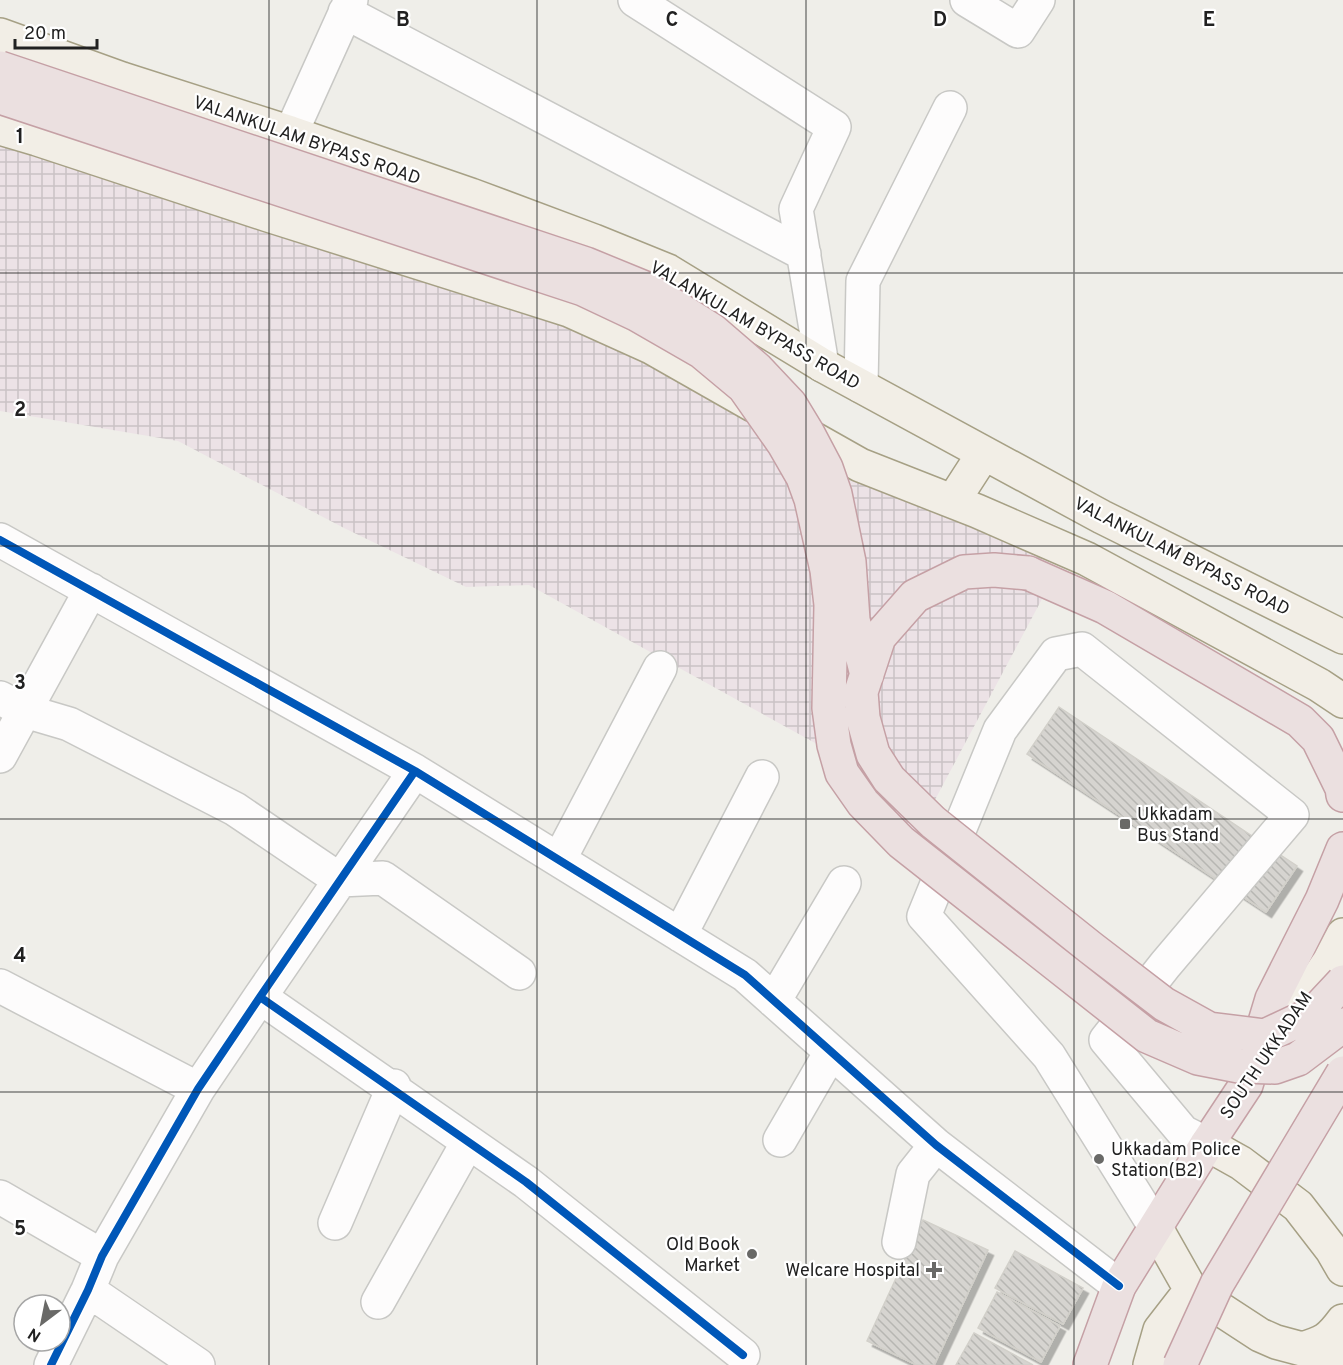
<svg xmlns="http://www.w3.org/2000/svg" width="1343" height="1365" font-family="Overpass,sans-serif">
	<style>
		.industrial { fill: url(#industrial-grid) }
		.building { fill: url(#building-back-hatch); stroke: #d2d0ca; stroke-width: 1.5; filter: url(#shadow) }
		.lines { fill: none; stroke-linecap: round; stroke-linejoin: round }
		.minor-casing { stroke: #c8c8c5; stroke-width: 36 }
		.major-casing { stroke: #a6a085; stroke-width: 36 }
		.highway-casing { stroke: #c5a0a5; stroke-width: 36 }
		.minor { stroke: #fdfcfc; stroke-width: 33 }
		.major { stroke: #f2eee6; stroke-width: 33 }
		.highway { stroke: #ebe0e0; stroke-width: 33 }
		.highway-bridge-casing { stroke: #c5a0a5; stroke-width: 36; stroke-linecap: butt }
		.highway-bridge { stroke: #ebe0e0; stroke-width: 33 }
		.cycleway-casing { stroke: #fff; stroke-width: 11 }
		.cycleway { stroke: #0057b8; stroke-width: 8 }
		.grid { fill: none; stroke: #212121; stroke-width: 1.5; stroke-opacity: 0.55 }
		.poi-dot { fill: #696967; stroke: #fff; stroke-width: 2 }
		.labels { text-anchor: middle; stroke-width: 4.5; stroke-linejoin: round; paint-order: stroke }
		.street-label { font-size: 18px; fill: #212121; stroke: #fff }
		.poi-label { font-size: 18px; fill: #212121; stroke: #fff; text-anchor: start }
		.grid-label { font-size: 20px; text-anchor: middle; font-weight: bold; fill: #212121; stroke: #fff; stroke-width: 4.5; stroke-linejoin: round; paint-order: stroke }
	</style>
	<defs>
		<pattern id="industrial-grid" width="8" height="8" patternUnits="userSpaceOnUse" patternTransform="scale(1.5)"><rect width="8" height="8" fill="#ece2e6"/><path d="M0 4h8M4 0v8" fill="none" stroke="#cac2c5"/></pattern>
		<pattern id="building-back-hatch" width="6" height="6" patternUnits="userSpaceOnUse" patternTransform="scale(1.5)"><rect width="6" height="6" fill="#d6d4d0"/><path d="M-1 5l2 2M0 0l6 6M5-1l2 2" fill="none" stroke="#b7b6b2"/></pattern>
		<filter id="shadow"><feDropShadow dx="5.5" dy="5.5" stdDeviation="0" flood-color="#0004"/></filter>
	</defs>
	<rect width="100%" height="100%" fill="#efeee9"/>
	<path class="industrial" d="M0 109 648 340 1049 562 1042 599 913 841 835 754 529 585 466 587 344 528 178 441 0 411Z"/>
	<path class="building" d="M1059 707 1297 866 1266 912 1027 754Z
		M923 1220 988 1250 934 1365H917L867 1341Z
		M1015 1251 1083 1288 1063 1324 995 1288Z
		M997 1292 1060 1326 1041 1362 978 1328Z
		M974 1333 1033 1365H956Z"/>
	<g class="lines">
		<g class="minor-casing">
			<path id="minor" d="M635 0 834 127 796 209 822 365
				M967 0 1018 31 1038 0
				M345 12 804 254
				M291 133 351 0
				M861 386 863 281 950 108
				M0 540 415 771 745 975 936 1145 1119 1286
				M0 698 25 711 69 724 235 809 340 880 383 878 519 973
				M0 756 91 590
				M559 860 660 668
				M680 935 762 777
				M0 986 198 1089
				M260 997 526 1182 743 1355
				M774 1001 844 883
				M780 1140 831 1052
				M0 1197 102 1256
				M335 1223 394 1086
				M1156 1228 1049 1056 924 916 1000 730 1056 654 1082 649 1292 815 1165 965 1106 1040 1183 1132 1207 1144
				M899 1242 913 1174 936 1145
				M88 1290 198 1365
				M378 1302 468 1142
				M51 1365 88 1290 102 1256 198 1089 260 997 415 771"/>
		</g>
		<g class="major-casing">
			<path id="major" d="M0 35 122 79 291 133 471 195 594 241 668 271 822 365 1102 517 1343 637
				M0 128 37 139 268 215 569 310 651 347 753 405
				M798 430 860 465 977 511 1087 559 1319 685 1343 701
				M953 501 984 453
				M1279 1036 1329 962 1343 935
				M1207 1144 1241 1163 1298 1206 1332 1250 1343 1269
				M1156 1228 1191 1290 1260 1335 1276 1342 1343 1360
				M1302 1349C1324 1342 1329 1340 1343 1321
				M1150 1365 1160 1330 1191 1290"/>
		</g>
		<g class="highway-casing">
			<path id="highway" d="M1028 573 1105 607 1300 721 1318 739 1342 788 1343 795
				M1090 1365 1119 1286 1207 1144 1246 1085 1272 999 1322 900 1343 849"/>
		</g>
		<use href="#minor" class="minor"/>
		<use href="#major" class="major"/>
		<use href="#highway" class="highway"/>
		<g class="highway-bridge-casing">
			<path id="highway-bridge" d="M0 68 586 264 647 289 713 331 757 369 790 404 807 432 826 468 835 494 849 562 853 620 867 675
				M0 97 583 289 636 314 702 352 744 387 784 444 803 477 811 499 827 570 831 605 829 708 834 745 842 773 863 803 901 842 1147 1036 1198 1058 1239 1066 1275 1067 1298 1059 1343 1025
				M1028 573 994 570 964 572 915 596 879 637 861 692 863 718 873 754 889 779 933 822 1091 948 1164 1004 1209 1029 1265 1036 1314 1013 1343 982
				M1180 1365 1217 1284 1343 1073"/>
		</g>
		<use href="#highway-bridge" class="highway-bridge"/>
		<g class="cycleway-casing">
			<path id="cycleway" d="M0 540 415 771 745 975 936 1145 1119 1286
				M260 997 526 1182 743 1355
				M51 1365 88 1290 102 1256 198 1089 260 997 415 771"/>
		</g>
		<use href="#cycleway" class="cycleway"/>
	</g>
	<path class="grid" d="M269 0V1365M537 0V1365M806 0V1365M1074 0V1365M0 273H1343M0 546H1343M0 819H1343M0 1092H1343"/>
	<g class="poi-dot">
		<rect x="1119" y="818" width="12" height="12" rx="3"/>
		<circle cx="1099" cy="1159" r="6"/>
		<circle cx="752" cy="1254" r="6"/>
		<path d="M931 1261h6v6h6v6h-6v6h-6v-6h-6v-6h6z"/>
	</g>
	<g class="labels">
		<g class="street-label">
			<text transform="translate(307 140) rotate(19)" y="6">VALANKULAM BYPASS ROAD</text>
			<text transform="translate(755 325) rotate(30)" y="6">VALANKULAM BYPASS ROAD</text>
			<text transform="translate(1182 556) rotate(27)" y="6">VALANKULAM BYPASS ROAD</text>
			<text transform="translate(1266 1055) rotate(-56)" y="6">SOUTH UKKADAM</text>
		</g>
		<g class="poi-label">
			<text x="1137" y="820">Ukkadam<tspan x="1137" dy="21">Bus Stand</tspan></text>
			<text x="1111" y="1155">Ukkadam Police<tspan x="1111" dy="21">Station(B2)</tspan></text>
			<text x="740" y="1250" text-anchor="end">Old Book<tspan x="740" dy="21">Market</tspan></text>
			<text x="920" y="1276" text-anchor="end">Welcare Hospital</text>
		</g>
	</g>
	<g class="grid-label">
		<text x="403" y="26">B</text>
		<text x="672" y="26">C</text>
		<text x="940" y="26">D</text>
		<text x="1209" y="26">E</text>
		<text x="20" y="143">1</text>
		<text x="20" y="416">2</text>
		<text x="20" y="689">3</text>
		<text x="20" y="962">4</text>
		<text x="20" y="1235">5</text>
	</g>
	<g transform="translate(42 1323) rotate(212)"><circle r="28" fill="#ffffff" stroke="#a6a6a6" stroke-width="1.5"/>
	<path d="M0-4.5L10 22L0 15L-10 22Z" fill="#696967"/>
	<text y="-9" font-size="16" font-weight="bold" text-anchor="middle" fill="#212121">N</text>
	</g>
	<path d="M15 39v9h82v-9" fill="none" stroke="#212121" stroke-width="3"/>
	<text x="24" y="39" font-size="18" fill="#212121" stroke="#ffffff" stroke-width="4.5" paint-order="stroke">20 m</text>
</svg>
